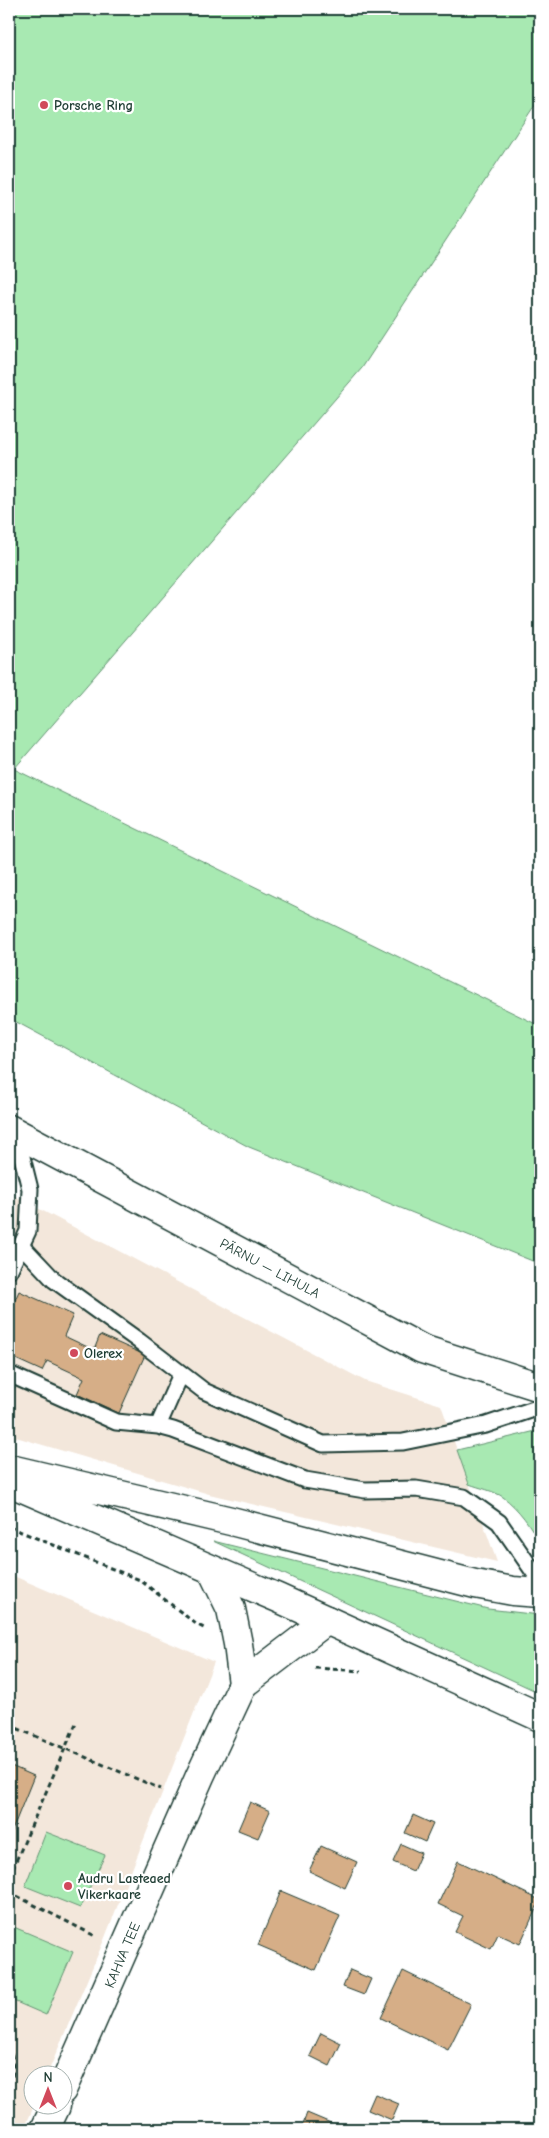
<svg xmlns="http://www.w3.org/2000/svg" width="549" height="2138" font-family="'Comic Neue',sans-serif">
	<style>
		.built { fill: #f3e7db }
		.green { fill: #a8e9b2; stroke: #649373 }
		.building { fill: #d6ae87; stroke: #1f3d34 }
		.lines { fill: none; stroke-linecap: round; stroke-linejoin: round }
		.service-casing { stroke: #1f3d34; stroke-width: 19 }
		.minor-casing { stroke: #1f3d34; stroke-width: 31 }
		.secondary-casing { stroke: #1f3d34; stroke-width: 31 }
		.path { stroke: #1f3d34; stroke-width: 3; stroke-dasharray: 5 4; stroke-linecap: butt }
		.service { stroke: #fff; stroke-width: 15 }
		.minor { stroke: #fff; stroke-width: 28 }
		.secondary { stroke: #fff; stroke-width: 28 }
		.poi-dot { fill: #d1495b; stroke: #fff; stroke-width: 2 }
		.labels { text-anchor: middle; stroke-width: 4.5; stroke-linejoin: round; paint-order: stroke }
		.poi-label { font-size: 14px; font-weight: bold; fill: #1f3d34; stroke: #fff; text-anchor: start }
		.street-label { font-size: 14px; fill: #1f3d34; stroke: #fff }
	</style>
	<rect width="100%" height="100%" fill="#fff"/>
	<filter id="ink" filterUnits="userSpaceOnUse"><feTurbulence type="fractalNoise" baseFrequency=".02" numOctaves="2"/><feDisplacementMap in="SourceGraphic" scale="10" xChannelSelector="R" yChannelSelector="G"/><feConvolveMatrix kernelMatrix="1 2 1 2 8 2 1 2 1" color-interpolation-filters="sRGB"/></filter>
	<g filter="url(#ink)">
		<path class="built" d="M9 1193 365 1381 441 1405 497 1562 209 1494 9 1435Z
			M9 1574 214 1662 104 1940 47 2075 32 2076 34 2106 24 2129H9Z"/>
		<path class="green" d="M9 9H540V97L362 368 14 769 540 1026V1264L249 1147 9 1018Z
			M540 1430V1544C532 1527 518 1508 503 1497 494 1491 480 1488 469 1484L457 1450Z
			M213 1541 488 1609 540 1615V1693Z
			M46 1832 105 1855 80 1908 25 1886Z
			M9 1925 73 1952 46 2015 9 1999Z"/>
		<path class="building" d="M19 1291 73 1315 64 1336 94 1350 100 1335 145 1355 119 1413 77 1394 84 1378 47 1361 42 1371 9 1356V1313Z
			M9 1765 34 1776 9 1838Z
			M250 1802 270 1811 258 1838 238 1830Z
			M413 1815 433 1824 425 1842 405 1833Z
			M401 1844 421 1853 413 1871 393 1862Z
			M321 1846 357 1862 345 1888 309 1871Z
			M458 1861 540 1900 520 1944 498 1934 491 1949 455 1932 463 1916 438 1904Z
			M281 1891 340 1916 316 1970 258 1945Z
			M350 1970 371 1979 364 1995 343 1987Z
			M403 1971 471 2004 448 2050 381 2018Z
			M321 2033 341 2043 330 2066 310 2056Z
			M375 2094 399 2104 392 2120 368 2110Z
			M307 2113 345 2129H301Z"/>
		<g class="lines">
			<g class="service-casing">
				<path id="service" d="M21 1245 54 1280 139 1341 204 1391 323 1444 403 1442 486 1425 540 1407
					M9 1271 28 1231 30 1189 16 1133
					M9 1374 116 1422 158 1426 173 1430 305 1480 365 1490 416 1489 464 1497 499 1522 540 1581
					M158 1426 181 1374"/>
			</g>
			<g class="minor-casing">
				<path id="minor" d="M212 1570 231 1609 238 1644 243 1684
					M62 2090 200 1776 243 1684 327 1620
					M45 2129 56 2106"/>
			</g>
			<g class="secondary-casing">
				<path id="secondary" d="M9 1129 422 1349 540 1387
					M10 1469 231 1521 475 1584 513 1591 540 1593
					M9 1482 278 1598 540 1717"/>
			</g>
			<path class="path" d="M9 1527 140 1580 196 1624 204 1628
				M315 1668 361 1671
				M9 1725 161 1789
				M9 1877 77 1721
				M9 1892 97 1937
				M9 2045C14 2058 15 2074 9 2087"/>
			<use href="#service" class="service"/>
			<use href="#minor" class="minor"/>
			<use href="#secondary" class="secondary"/>
		</g>
	</g>
	<g class="poi-dot">
		<circle cx="44" cy="105" r="5"/>
		<circle cx="74" cy="1353" r="5"/>
		<circle cx="68" cy="1886" r="5"/>
	</g>
	<g class="labels">
		<g class="poi-label">
			<text x="54" y="110">Porsche Ring</text>
			<text x="84" y="1358">Olerex</text>
			<text x="78" y="1883">Audru Lasteaed<tspan x="78" dy="16">Vikerkaare</tspan></text>
		</g>
		<g class="street-label">
			<text transform="translate(270 1268) rotate(28)" y="5">PÄRNU — LIHULA</text>
			<text transform="translate(122 1955) rotate(-67)" y="5">KAHVA TEE</text>
		</g>
	</g>
	<rect width="549" height="2138" fill="none" stroke="#fff" stroke-width="30"/>
	<rect x="15" y="15" width="519" height="2108" fill="none" stroke="#1f3d34" stroke-width="2" filter="url(#ink)"/>
	<g transform="translate(48 2090)"><circle r="24" fill="#ffffff" stroke="#a5b1ae"/>
	<path d="M0-4L9 19L0 12L-9 19Z" fill="#d1495b"/>
	<text y="-8" font-size="14" font-weight="bold" text-anchor="middle" fill="#1f3d34">N</text>
	</g>
</svg>
